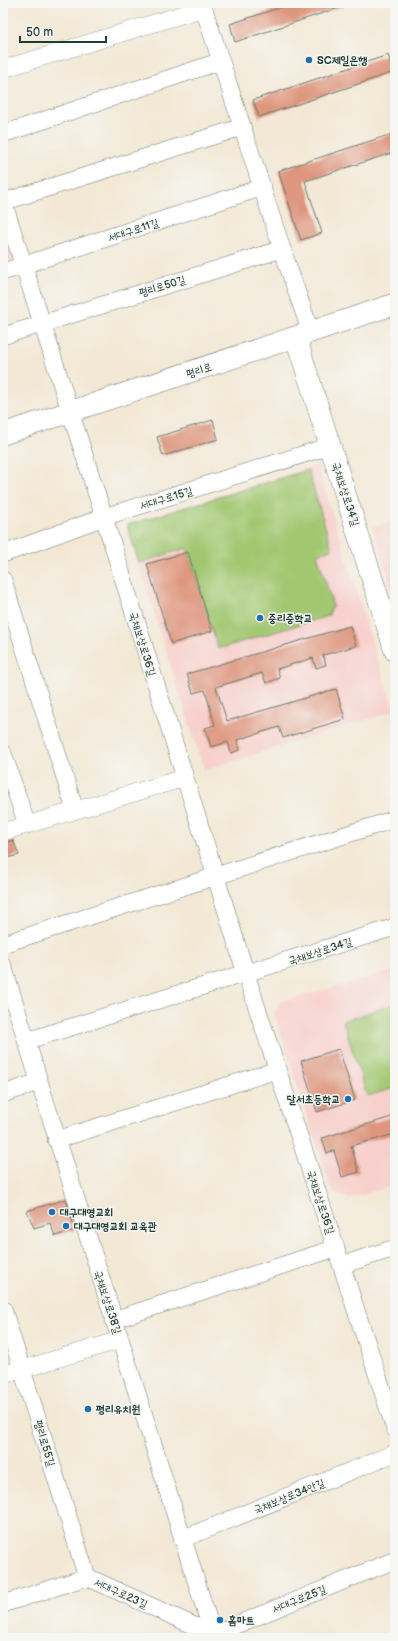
<svg xmlns="http://www.w3.org/2000/svg" width="398" height="1641" font-family="'Balsamiq Sans','Poor Story',sans-serif">
	<style>
		.built { fill: #f7d0cc }
		.green { fill: #a2c771; stroke: #608252 }
		.building { fill: #de967f }
		.lines { fill: none; stroke-linecap: round; stroke-linejoin: round }
		.minor-casing { stroke: #69796c; stroke-width: 18 }
		.major-casing { stroke: #69796c; stroke-width: 22 }
		.minor { stroke: #fff; stroke-width: 17 }
		.major { stroke: #fff; stroke-width: 21 }
		.poi-dot { fill: #1f6fb2; stroke: #f6f6f2; stroke-width: 1.5 }
		.labels { text-anchor: middle; stroke-width: 3; stroke-linejoin: round; paint-order: stroke }
		.poi-label { font-size: 11px; font-weight: bold; fill: #1f3d34; stroke: #f6f6f2; text-anchor: start }
		.street-label { font-size: 11px; fill: #1f3d34; stroke: #f6f6f2 }
	</style>
	<rect width="100%" height="100%" fill="#f6f6f2"/>
	<filter id="ink" filterUnits="userSpaceOnUse"><feTurbulence type="fractalNoise" baseFrequency=".025" numOctaves="2"/><feDisplacementMap in="SourceGraphic" scale="8" xChannelSelector="R" yChannelSelector="G"/><feConvolveMatrix kernelMatrix="1 2 1 2 8 2 1 2 1" color-interpolation-filters="sRGB"/></filter>
	<filter id="wash" filterUnits="userSpaceOnUse"><feTurbulence type="fractalNoise" baseFrequency=".012" numOctaves="4" result="noise"/><feDisplacementMap in="SourceGraphic" scale="16" xChannelSelector="R" yChannelSelector="G"/><feGaussianBlur stdDeviation="0.9" result="paint"/><feColorMatrix in="noise" values="0 0 0 0 0 0 0 0 0 0 0 0 0 0 0 0 0 1.4 0 .05"/><feComposite in="paint" operator="in"/></filter>
	<g filter="url(#wash)">
		<rect width="100%" height="100%" fill="#f3e8d5"/>
		<path class="built" d="M3 219 16 260 3 264Z
			M317 465 394 711 204 770 126 525Z
			M395 520V599L373 527Z
			M395 970V1185L349 1199 332 1192 274 1013 280 1002Z"/>
		<path class="green" d="M308 470 332 549 317 554 333 606 328 616 218 649 187 548 139 563 127 525Z
			M395 1004V1088L367 1096 343 1021Z"/>
		<g id="blocks">
			<path class="building" d="M294 3H347V5L235 42 230 24Z
				M388 55 394 72 259 117 253 100Z
				M395 133V152L305 181 322 233 301 240 278 171Z
				M213 420 218 439 163 456 157 437Z
				M188 552 212 631 171 644 147 564Z
				M350 626 356 646 323 655 326 665 316 668 313 658 277 669 280 678 266 683 262 673 216 687 227 721 336 689 345 719 283 738 279 727 237 740 240 750 231 753 228 742 211 747 205 728 215 725 205 690 193 693 187 674Z
				M13 840 19 855 3 859V843Z
				M339 1049 355 1100 317 1112 301 1061Z
				M395 1116V1134L351 1146 359 1172 342 1177 334 1151 327 1153 322 1138Z
				M66 1199 75 1230 55 1236 50 1223 34 1228 27 1211Z"/>
		</g>
	</g>
	<g filter="url(#ink)">
		<use href="#blocks" fill-opacity="0" stroke="#69796c" stroke-width="1"/>
		<g class="lines">
			<g class="minor-casing">
				<path id="minor" d="M202 3 282 249 311 333
					M3 69 204 8
					M3 134 221 61
					M3 201 104 517 246 974 395 1429
					M3 202 242 127
					M3 272 263 187
					M3 336 282 249
					M3 554 104 517 330 446
					M3 580 75 810
					M3 753 27 825
					M3 832 184 778
					M3 944 395 819
					M3 966 214 1638
					M26 1041 395 927
					M3 1094 38 1082
					M56 1140 277 1070
					M342 1265 395 1248
					M3 1309 87 1577
					M113 1320 336 1248
					M3 1375 120 1340
					M182 1539 395 1453
					M3 1604 87 1577 212 1634
					M204 1638 395 1560"/>
			</g>
			<g class="major-casing">
				<path id="major" d="M296 338 395 651
					M3 434 395 304"/>
			</g>
			<use href="#minor" class="minor"/>
			<use href="#major" class="major"/>
		</g>
	</g>
	<g class="poi-dot">
		<circle cx="309" cy="60" r="4"/>
		<circle cx="260" cy="618" r="4"/>
		<circle cx="348" cy="1099" r="4"/>
		<circle cx="52" cy="1212" r="4"/>
		<circle cx="66" cy="1226" r="4"/>
		<circle cx="88" cy="1409" r="4"/>
		<circle cx="220" cy="1620" r="4"/>
	</g>
	<g class="labels">
		<g class="poi-label">
			<text x="317" y="64">SC제일은행</text>
			<text x="268" y="622">중리중학교</text>
			<text x="340" y="1103" text-anchor="end">달서초등학교</text>
			<text x="60" y="1216">대구대영교회</text>
			<text x="74" y="1230">대구대영교회 교육관</text>
			<text x="96" y="1413">평리유치원</text>
			<text x="228" y="1624">홈마트</text>
		</g>
		<g class="street-label">
			<text transform="translate(133 230) rotate(-18)" y="4">서대구로11길</text>
			<text transform="translate(162 286) rotate(-17)" y="4">평리로50길</text>
			<text transform="translate(199 370) rotate(-18)" y="4">평리로</text>
			<text transform="translate(346 494) rotate(72)" y="4">국채보상로34길</text>
			<text transform="translate(166 498) rotate(-17)" y="4">서대구로15길</text>
			<text transform="translate(143 644) rotate(73)" y="4">국채보상로36길</text>
			<text transform="translate(320 951) rotate(-18)" y="4">국채보상로34길</text>
			<text transform="translate(321 1202) rotate(72)" y="4">국채보상로36길</text>
			<text transform="translate(108 1302) rotate(72)" y="4">국채보상로38길</text>
			<text transform="translate(45 1443) rotate(73)" y="4">평리로55길</text>
			<text transform="translate(289 1496) rotate(-22)" y="4">국채보상로34안길</text>
			<text transform="translate(121 1593) rotate(24)" y="4">서대구로23길</text>
			<text transform="translate(299 1599) rotate(-22)" y="4">서대구로25길</text>
		</g>
	</g>
	<rect width="398" height="1641" fill="none" stroke="#f6f6f2" stroke-width="16"/>
	<path d="M20 36v6h86v-6" fill="none" stroke="#1f3d34" stroke-width="2"/>
	<text x="26" y="36" font-size="12" fill="#1f3d34" stroke="#f6f6f2" stroke-width="3" paint-order="stroke">50 m</text>
</svg>
